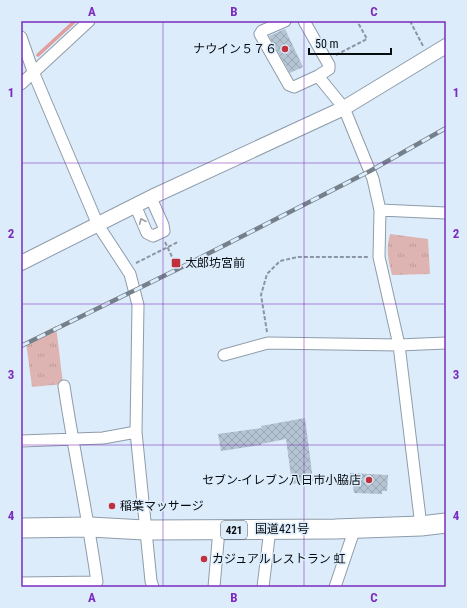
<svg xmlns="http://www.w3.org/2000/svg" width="467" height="608" font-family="'Roboto Condensed','Noto Sans JP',sans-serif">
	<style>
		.park { fill: url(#park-tufts) }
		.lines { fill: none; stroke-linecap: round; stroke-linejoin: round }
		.stream { stroke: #e09f9c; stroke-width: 3.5 }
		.building { fill: url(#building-cross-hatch) }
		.minor-casing { stroke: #8e9caa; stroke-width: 13 }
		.tertiary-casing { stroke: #8e9caa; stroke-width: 16 }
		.trunk-casing { stroke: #8e9caa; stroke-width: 21 }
		.path { stroke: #8a96a1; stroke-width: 2; stroke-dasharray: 4 2; stroke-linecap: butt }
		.minor { stroke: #fff; stroke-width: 11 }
		.tertiary { stroke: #fff; stroke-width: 14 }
		.trunk { stroke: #fff; stroke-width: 19 }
		.rail-casing { stroke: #75808a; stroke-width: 4.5 }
		.rail { stroke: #dcecfb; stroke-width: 3; stroke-dasharray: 9; stroke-linecap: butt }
		.oneway { stroke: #9c9ea0 }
		.grid { fill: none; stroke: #7b2cbf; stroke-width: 1; stroke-opacity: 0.55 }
		.poi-dot { fill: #c1313c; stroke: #dcecfb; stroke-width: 1.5 }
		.labels { text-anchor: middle; stroke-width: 3; stroke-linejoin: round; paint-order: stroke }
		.shield { fill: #dcecfb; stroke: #474f57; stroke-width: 1 }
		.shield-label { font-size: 11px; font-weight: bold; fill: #070c11 }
		.poi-label { font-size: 12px; fill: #070c11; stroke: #dcecfb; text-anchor: start }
		.street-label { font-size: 12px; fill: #070c11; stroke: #dcecfb }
		.neatline { fill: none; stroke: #7b2cbf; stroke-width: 1.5 }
		.grid-label { font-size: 13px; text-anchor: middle; font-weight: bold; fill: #7b2cbf }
	</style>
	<defs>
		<pattern id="park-tufts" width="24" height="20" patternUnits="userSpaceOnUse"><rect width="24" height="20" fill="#deb4b2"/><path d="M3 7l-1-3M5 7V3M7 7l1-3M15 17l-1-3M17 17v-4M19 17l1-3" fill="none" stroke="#bd9a98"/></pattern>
		<pattern id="building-cross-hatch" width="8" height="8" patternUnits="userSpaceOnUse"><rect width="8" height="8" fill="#b5c4d3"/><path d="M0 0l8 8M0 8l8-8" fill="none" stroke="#9aa7b4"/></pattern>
	</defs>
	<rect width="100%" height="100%" fill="#dcecfb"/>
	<path class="park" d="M390 234 428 239 430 274 392 275C388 259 386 250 390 234Z
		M56 326 63 384 32 387 26 342Z"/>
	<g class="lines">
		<path class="stream" d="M38 55 75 21
			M21 75 22 74"/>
	</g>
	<path class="building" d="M285 29 303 67 290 73 269 36Z
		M305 418 313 481 292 484 286 439 261 444V445L221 451 218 434 262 428 261 426Z
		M350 473 388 475 387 491H382V494L354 493 353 486 349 485Z"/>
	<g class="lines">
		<g class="minor-casing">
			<path id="minor" d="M285 21 262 31 260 34 289 85 294 87 318 76 329 69V65L304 21
				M21 37 34 74 98 225 130 274 138 305 136 432 151 581 153 587
				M318 76 344 108 373 179 380 210 379 257 399 345 421 526
				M21 84 89 21
				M135 205 147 233 153 236 164 231 163 225 151 198
				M380 210 446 213
				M224 355 268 343 399 345 446 343
				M21 441 103 438 136 432
				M21 583 97 582C88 517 74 452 64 386
				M214 587 219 530
				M263 587 270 529
				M335 587 355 528"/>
		</g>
		<g class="tertiary-casing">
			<path id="tertiary" d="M21 263 156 195 344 108 446 46"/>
		</g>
		<g class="trunk-casing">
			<path id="trunk" d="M21 528 90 527 145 530 335 529 421 526 446 523"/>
		</g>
		<path class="path" d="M410 21 423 46
			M336 55 367 39 357 21
			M165 242 174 261
			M136 263 178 242
			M267 332 261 295 267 274 280 261 298 257H369"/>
		<use href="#minor" class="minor"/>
		<use href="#tertiary" class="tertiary"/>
		<use href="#trunk" class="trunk"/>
		<g class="rail-casing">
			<path id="rail" d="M21 346 176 270 370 171 446 128"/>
		</g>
		<use href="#rail" class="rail"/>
	</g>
	<defs><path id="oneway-chevron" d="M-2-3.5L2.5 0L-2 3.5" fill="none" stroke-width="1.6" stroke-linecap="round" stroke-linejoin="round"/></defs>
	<use class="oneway" href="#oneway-chevron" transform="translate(142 221) rotate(-113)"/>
	<path class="grid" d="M163 21V587M304 21V587M21 163H446M21 304H446M21 445H446"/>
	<g class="poi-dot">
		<circle cx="285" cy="49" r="4"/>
		<rect x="171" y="258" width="10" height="10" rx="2"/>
		<circle cx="369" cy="480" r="4"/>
		<circle cx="112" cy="506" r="4"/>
		<circle cx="204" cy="559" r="4"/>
	</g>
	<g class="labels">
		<rect class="shield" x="221" y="521" width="26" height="18" rx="3"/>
		<g class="shield-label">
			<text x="234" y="534">421</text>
		</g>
		<g class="poi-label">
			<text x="277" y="53" text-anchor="end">ナウイン５７６</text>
			<text x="185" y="267">太郎坊宮前</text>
			<text x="361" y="484" text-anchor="end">セブン-イレブン八日市小脇店</text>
			<text x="120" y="510">稲葉マッサージ</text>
			<text x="212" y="563">カジュアルレストラン 虹</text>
		</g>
		<g class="street-label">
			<text x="282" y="533">国道421号</text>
		</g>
	</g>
	<rect width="467" height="608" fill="none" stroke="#dcecfb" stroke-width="44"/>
	<path d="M309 48v6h82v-6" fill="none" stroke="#070c11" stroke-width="2"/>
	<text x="315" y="48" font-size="12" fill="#070c11" stroke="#dcecfb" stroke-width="3" paint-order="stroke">50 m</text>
	<rect x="22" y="22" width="423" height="564" class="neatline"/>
	<g class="grid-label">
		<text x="92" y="16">A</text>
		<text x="234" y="16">B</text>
		<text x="374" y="16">C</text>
		<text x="11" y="97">1</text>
		<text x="456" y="97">1</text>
		<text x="11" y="238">2</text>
		<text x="456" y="238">2</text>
		<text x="11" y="379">3</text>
		<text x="456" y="379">3</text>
		<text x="11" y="520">4</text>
		<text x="456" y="520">4</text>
		<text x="92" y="602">A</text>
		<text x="234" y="602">B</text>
		<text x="374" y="602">C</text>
	</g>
</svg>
